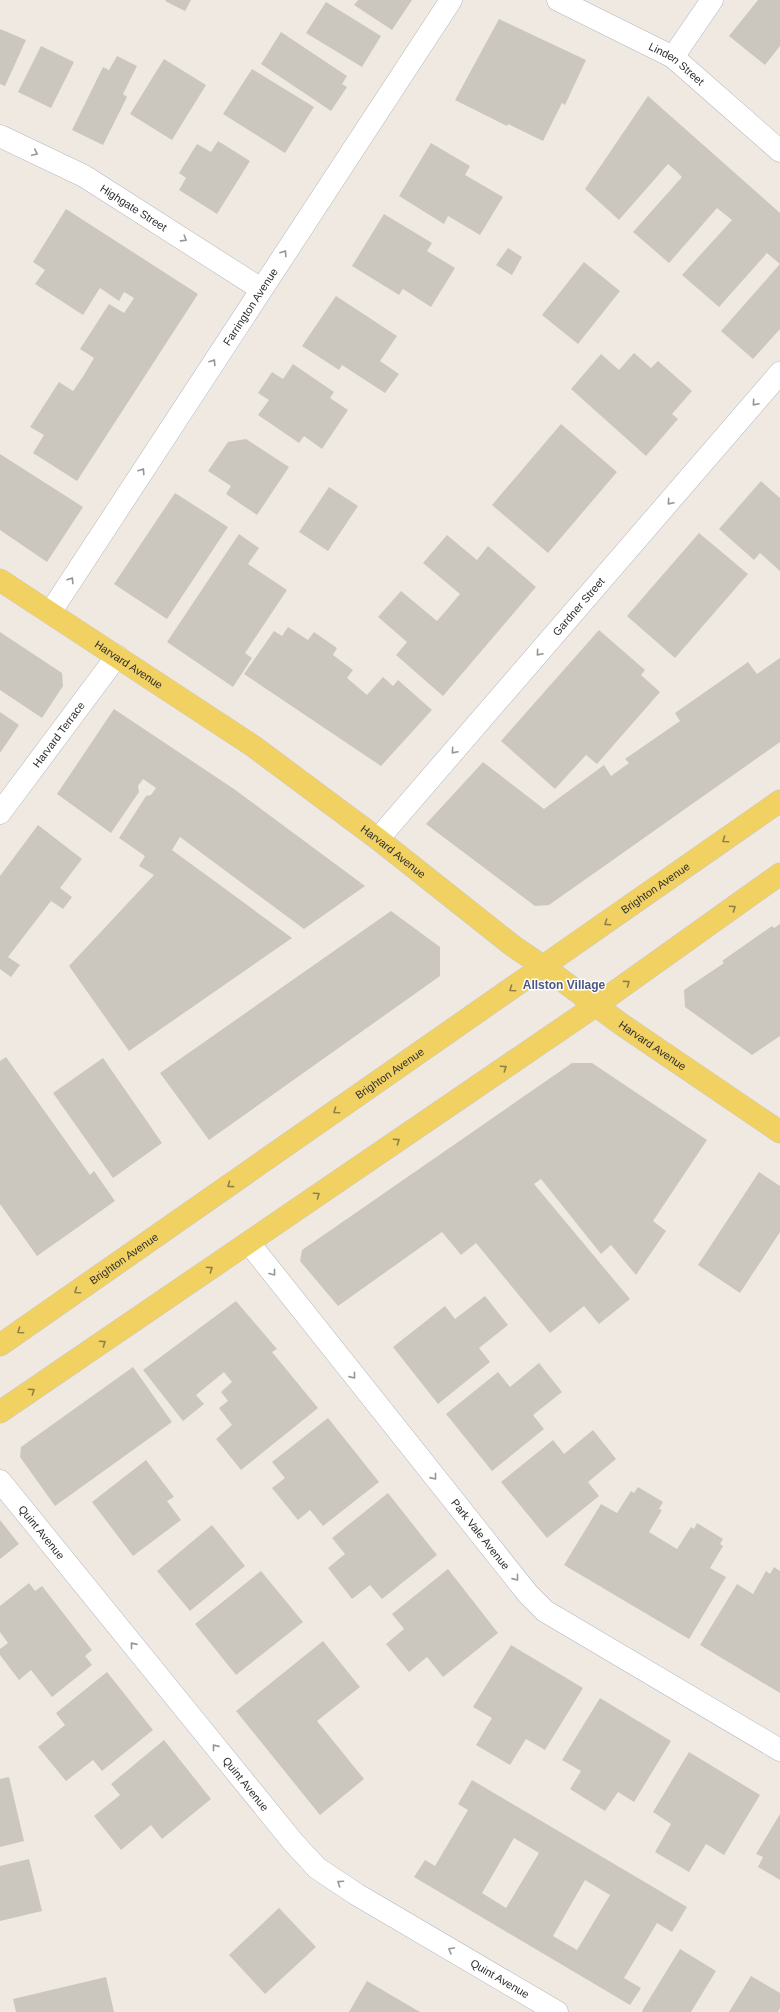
<svg xmlns="http://www.w3.org/2000/svg" width="780" height="2012" font-family="Helvetica,sans-serif">
	<style>
		.building { fill: #cbc7bf; fill-rule: evenodd }
		.lines { fill: none; stroke-linecap: round; stroke-linejoin: round }
		.street-casing { stroke: #b4b7c1; stroke-width: 23 }
		.secondary-casing { stroke: #b4b7c1; stroke-width: 23 }
		.primary-casing { stroke: #c9c9c9; stroke-width: 23 }
		.street { stroke: #fff; stroke-width: 22 }
		.secondary { stroke: #fff; stroke-width: 22 }
		.primary { stroke: #f2d163; stroke-width: 22 }
		.oneway { stroke: #969696 }
		.oneway2 { stroke: #908048 }
		.labels { text-anchor: middle; stroke-width: 3; stroke-linejoin: round; paint-order: stroke }
		.street-label { font-size: 11px; fill: #2e2e2e; stroke: #fff }
		.neighbourhood-label { font-size: 12px; font-weight: bold; fill: #4d5680; stroke: #fff }
	</style>
	<rect width="100%" height="100%" fill="#efe9e1"/>
	<path class="building" d="M166 0H191L185 11 165 1Z
		M358 0H412L392 30 354 5Z
		M758 0H780V46L765 65 729 36Z
		M326 2 381 36 362 67 306 33Z
		M499 19 586 60 565 105 562 103 543 141 508 124 507 126 455 100Z
		M0 29 26 40 5 86 0 84Z
		M281 32 347 76 342 84 347 87 331 111 261 64Z
		M41 46 74 62 51 108 18 92Z
		M117 56 137 66 123 94 127 97 103 145 72 130 103 67 109 70Z
		M164 59 206 85 172 140 130 114Z
		M252 69 314 107 285 153 223 114Z
		M648 96 780 213V329L753 359 721 331 780 264 767 253 719 307 682 275 732 220 717 208 669 263 633 232 682 177 675 170 668 164 619 220 585 189Z
		M218 141 250 161 217 214 179 190 186 178 179 173 197 144 211 152Z
		M431 143 470 166 465 175 503 197 480 235 448 216 444 224 399 196Z
		M66 209 198 294 77 481 33 453 44 435 30 427 59 382 73 391 84 375 94 358 80 349 109 304 124 313 134 298 124 292 119 301 100 288 83 315 35 284 45 270 33 262Z
		M384 214 432 243 427 251 455 268 431 307 403 289 399 295 352 266Z
		M508 248 522 257 512 275 496 265Z
		M584 262 620 291 578 344 542 315Z
		M336 296 397 336 380 361 399 374 385 393 342 365 339 370 302 346Z
		M634 353 651 368 658 361 692 391 672 414 678 419 646 456 571 389 601 354 619 370Z
		M293 364 334 392 330 398 348 410 322 449 304 436 299 443 258 415 269 400 258 393 272 372 283 379Z
		M561 424 617 472 548 553 492 505Z
		M246 439 289 467 257 515 226 494 231 486 208 471 228 442Z
		M0 454 83 507 47 562 0 530Z
		M761 481 780 498V571L760 553 754 560 719 529Z
		M329 487 358 506 328 551 299 532Z
		M175 493 228 527 167 619 114 584Z
		M699 533 748 574 675 658 627 616Z
		M239 534 259 548 248 564 287 590 245 653 252 658 233 687 167 642Z
		M447 535 477 560 488 546 536 587 443 696 396 655 407 642 378 617 401 591 437 621 449 607 460 594 423 563Z
		M288 627 308 640 314 632 337 648 333 655 353 670 347 678 367 695 383 677 393 686 398 680 432 710 381 766 244 674 274 631 282 636Z
		M599 630 645 670 641 675 660 692 597 764 586 755 555 789 501 741Z
		M0 632 62 673 63 686 42 718 0 690Z
		M780 658V742L549 905 535 906 426 824 483 762 544 809 604 765 611 776 629 763 625 759 680 721 675 713 748 662 757 674Z
		M114 709 234 789 365 886 304 929 180 837 172 850 292 938 129 1051 69 966 154 875 139 866 145 856 119 838 146 796 151 795 156 788 143 779 138 786 139 792 111 833 57 794Z
		M0 712 19 725 0 753Z
		M38 825 82 859 60 888 72 897 63 909 51 901 8 957 20 965 11 977 0 969V876Z
		M391 911 440 947V976L209 1140 160 1073Z
		M780 924V1036L752 1055 685 1007 684 990 724 963 722 961 772 926 774 928Z
		M6 1057 90 1175 94 1171 115 1201 37 1256 0 1204V1061Z
		M103 1058 162 1143 113 1178 53 1093Z
		M572 1063H592L707 1140 653 1221 666 1231 636 1275 611 1245 601 1254 541 1179 534 1184 630 1299 599 1324 584 1306 550 1333 476 1243 461 1255 442 1232 338 1306 300 1261 302 1250Z
		M759 1172 780 1186V1232L740 1293 698 1265Z
		M485 1296 508 1325 479 1348 490 1362 438 1404 393 1347 445 1306 455 1319Z
		M236 1301 277 1349 272 1352 318 1408 241 1470 216 1439 232 1425 219 1408 228 1401 221 1392 232 1382 224 1372 196 1395 204 1404 183 1421 143 1370Z
		M539 1363 562 1392 533 1415 544 1429 492 1471 446 1414 498 1372 510 1387Z
		M133 1367 172 1422 55 1506 20 1457 21 1447Z
		M328 1418 379 1482 323 1526 310 1510 298 1520 272 1488 285 1478 272 1462Z
		M593 1430 616 1459 588 1482 599 1496 547 1538 501 1482 553 1440 564 1454Z
		M146 1460 174 1497 167 1501 181 1520 133 1556 92 1502Z
		M638 1487 663 1502 659 1509 662 1510 649 1532 677 1549 691 1527 694 1529 697 1523 723 1539 720 1544 723 1546 710 1568 726 1577 689 1639 564 1565 601 1504 617 1513 631 1491 634 1493Z
		M388 1493 437 1555 382 1599 370 1585 352 1599 328 1568 345 1554 332 1538Z
		M0 1520 19 1544 0 1559Z
		M212 1525 245 1566 190 1611 157 1571Z
		M774 1567 780 1571V1693L700 1645 737 1584 753 1594 766 1571 770 1574Z
		M448 1569 498 1633 443 1677 427 1657 409 1672 386 1644 404 1629 392 1614Z
		M261 1571 303 1622 236 1675 195 1624Z
		M29 1583 35 1591 42 1586 92 1650 85 1656 92 1665 52 1697 31 1670 19 1680 0 1655V1649L8 1643 0 1632V1606Z
		M323 1641 360 1687 317 1721 364 1779 320 1815 236 1711Z
		M511 1645 583 1688 545 1750 526 1739 510 1765 476 1745 492 1718 473 1707Z
		M107 1672 153 1730 102 1771 93 1760 66 1781 38 1747 65 1725 56 1713Z
		M600 1698 671 1741 634 1802 618 1792 605 1811 570 1789 581 1771 562 1760Z
		M164 1740 211 1799 162 1839 151 1825 121 1850 94 1816 120 1795 111 1784Z
		M689 1752 760 1795 724 1855 706 1844 689 1872 655 1852 671 1824 653 1812Z
		M9 1777 24 1841 0 1847V1779Z
		M472 1780 687 1907 672 1932 657 1923 624 1978 641 1988 630 2005 414 1877 425 1860 435 1866 468 1810 458 1804ZM514 1838 539 1853 506 1908 482 1893ZM585 1880 610 1895 577 1950 553 1936Z
		M780 1814V1880L758 1867 763 1857 756 1854Z
		M29 1859 42 1911 0 1921V1866Z
		M279 1908 316 1947 265 1994 229 1955Z
		M680 1949 716 1971 691 2012H643L642 2011Z
		M751 1976 780 1993V2008L778 2012H729Z
		M106 1977 114 2012H16L13 1999Z
		M367 1981 420 2012H349Z"/>
	<g class="lines">
		<g class="street-casing">
			<g id="street">
				<path d="M673 57 712 0"/>
				<path id="s1" d="M0 136 84 176 261 289"/>
				<path id="s2" d="M50 613 451 0"/>
				<path id="s3" d="M0 813 117 656"/>
				<path id="s4" d="M378 839 780 373"/>
				<path id="s5" d="M249 1243 528 1594 545 1611 780 1750"/>
				<path id="s6" d="M0 1481 293 1842 317 1868 356 1894 557 2012"/>
			</g>
		</g>
		<g class="secondary-casing">
			<g id="secondary">
				<path id="s7" d="M558 0 673 57 780 151"/>
			</g>
		</g>
		<g class="primary-casing">
			<g id="primary">
				<path id="s8" d="M0 580 253 746 378 839 513 946 544 967 621 1024 780 1132"/>
				<path id="s9" d="M0 1345 780 801"/>
				<path d="M0 1412 595 1006 780 874"/>
			</g>
		</g>
		<use href="#street" class="street"/>
		<use href="#secondary" class="secondary"/>
		<use href="#primary" class="primary"/>
	</g>
	<defs><path id="oneway-chevron" d="M-2-3.5L2.5 0L-2 3.5" fill="none" stroke-width="1.6" stroke-linecap="round" stroke-linejoin="round"/></defs>
	<g class="oneway">
		<use href="#oneway-chevron" transform="translate(35 153) rotate(25)"/>
		<use href="#oneway-chevron" transform="translate(184 239) rotate(32)"/>
		<use href="#oneway-chevron" transform="translate(284 253) rotate(-57)"/>
		<use href="#oneway-chevron" transform="translate(213 362) rotate(-57)"/>
		<use href="#oneway-chevron" transform="translate(755 403) rotate(131)"/>
		<use href="#oneway-chevron" transform="translate(142 471) rotate(-57)"/>
		<use href="#oneway-chevron" transform="translate(670 502) rotate(131)"/>
		<use href="#oneway-chevron" transform="translate(71 580) rotate(-57)"/>
		<use href="#oneway-chevron" transform="translate(539 653) rotate(131)"/>
		<use href="#oneway-chevron" transform="translate(454 751) rotate(131)"/>
		<use href="#oneway-chevron" transform="translate(273 1273) rotate(52)"/>
		<use href="#oneway-chevron" transform="translate(353 1376) rotate(51)"/>
		<use href="#oneway-chevron" transform="translate(434 1477) rotate(51)"/>
		<use href="#oneway-chevron" transform="translate(516 1578) rotate(51)"/>
		<use href="#oneway-chevron" transform="translate(133 1645) rotate(-129)"/>
		<use href="#oneway-chevron" transform="translate(215 1747) rotate(-129)"/>
		<use href="#oneway-chevron" transform="translate(340 1883) rotate(-146)"/>
		<use href="#oneway-chevron" transform="translate(451 1950) rotate(-150)"/>
	</g>
	<g class="oneway2">
		<use href="#oneway-chevron" transform="translate(725 840) rotate(145)"/>
		<use href="#oneway-chevron" transform="translate(733 908) rotate(-35)"/>
		<use href="#oneway-chevron" transform="translate(607 923) rotate(146)"/>
		<use href="#oneway-chevron" transform="translate(627 983) rotate(-36)"/>
		<use href="#oneway-chevron" transform="translate(512 989) rotate(145)"/>
		<use href="#oneway-chevron" transform="translate(504 1068) rotate(-34)"/>
		<use href="#oneway-chevron" transform="translate(336 1111) rotate(145)"/>
		<use href="#oneway-chevron" transform="translate(397 1141) rotate(-34)"/>
		<use href="#oneway-chevron" transform="translate(230 1185) rotate(144)"/>
		<use href="#oneway-chevron" transform="translate(317 1195) rotate(-35)"/>
		<use href="#oneway-chevron" transform="translate(210 1269) rotate(-34)"/>
		<use href="#oneway-chevron" transform="translate(77 1291) rotate(145)"/>
		<use href="#oneway-chevron" transform="translate(20 1331) rotate(145)"/>
		<use href="#oneway-chevron" transform="translate(103 1343) rotate(-34)"/>
		<use href="#oneway-chevron" transform="translate(32 1391) rotate(-34)"/>
	</g>
	<g class="labels">
		<g class="street-label">
			<text dy="4" stroke="none"><textPath href="#s7" startOffset="135">Linden Street</textPath></text>
			<text dy="4" stroke="none"><textPath href="#s1" startOffset="152">Highgate Street</textPath></text>
			<text dy="4" stroke="none"><textPath href="#s2" startOffset="366">Farrington Avenue</textPath></text>
			<text dy="4" stroke="none"><textPath href="#s4" startOffset="307">Gardner Street</textPath></text>
			<text dy="4" stroke="none"><textPath href="#s8" startOffset="154">Harvard Avenue</textPath></text>
			<text dy="4" stroke="none"><textPath href="#s3" startOffset="98">Harvard Terrace</textPath></text>
			<text dy="4" stroke="none"><textPath href="#s8" startOffset="478">Harvard Avenue</textPath></text>
			<text dy="4" stroke="none"><textPath href="#s9" startOffset="799">Brighton Avenue</textPath></text>
			<text dy="4" stroke="none"><textPath href="#s8" startOffset="802">Harvard Avenue</textPath></text>
			<text dy="4" stroke="none"><textPath href="#s9" startOffset="475">Brighton Avenue</textPath></text>
			<text dy="4" stroke="none"><textPath href="#s9" startOffset="151">Brighton Avenue</textPath></text>
			<text dy="4" stroke="none"><textPath href="#s6" startOffset="66">Quint Avenue</textPath></text>
			<text dy="4" stroke="none"><textPath href="#s5" startOffset="372">Park Vale Avenue</textPath></text>
			<text dy="4" stroke="none"><textPath href="#s6" startOffset="390">Quint Avenue</textPath></text>
			<text dy="4" stroke="none"><textPath href="#s6" startOffset="714">Quint Avenue</textPath></text>
		</g>
		<g class="neighbourhood-label">
			<text x="564" y="989">Allston Village</text>
		</g>
	</g>
</svg>
